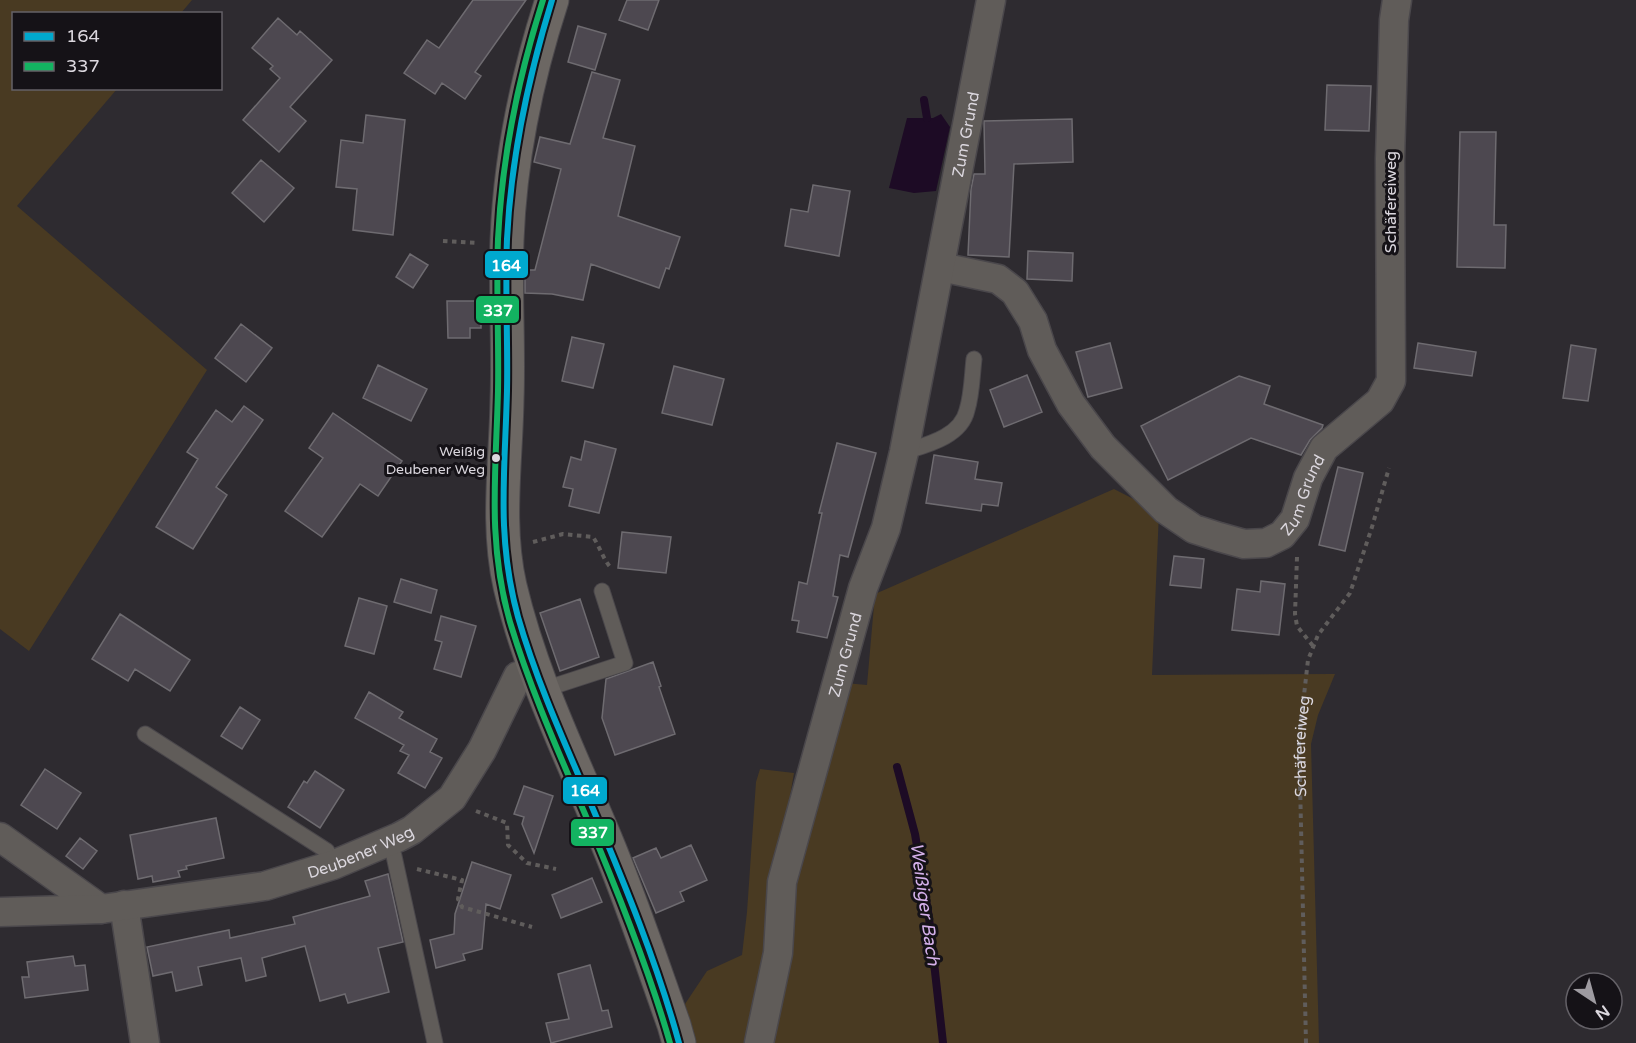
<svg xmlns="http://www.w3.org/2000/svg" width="1636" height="1043" font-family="'Varela Round',sans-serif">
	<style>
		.green { fill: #493a22 }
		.water { fill: #1d0b25 }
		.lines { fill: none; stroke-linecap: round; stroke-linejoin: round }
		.stream { stroke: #1d0b25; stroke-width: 8 }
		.building { fill: #4d4850; stroke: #6e6b70; stroke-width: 1.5 }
		.lane-casing { stroke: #4a474b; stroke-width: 17 }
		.street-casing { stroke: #4a474b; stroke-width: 31 }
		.secondary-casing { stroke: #4a474b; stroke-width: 35 }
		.path { stroke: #605d5c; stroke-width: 4; stroke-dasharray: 4.5 4.5; stroke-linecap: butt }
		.lane { stroke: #605c59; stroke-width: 15 }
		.street { stroke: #605c59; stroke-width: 28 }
		.secondary { stroke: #6c6763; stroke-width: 33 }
		.bus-1-casing { stroke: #151217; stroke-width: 10 }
		.bus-2-casing { stroke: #151217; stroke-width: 10 }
		.bus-1 { stroke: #00a9ce; stroke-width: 6 }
		.bus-2 { stroke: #13b361; stroke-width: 6 }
		.bus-dot { fill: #dbd7de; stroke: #151217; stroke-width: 2 }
		.labels { text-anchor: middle; stroke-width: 6; stroke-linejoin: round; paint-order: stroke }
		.bus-label { font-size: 14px; fill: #dbd7de; stroke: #151217; text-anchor: end }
		.street-label { font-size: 16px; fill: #dbd7de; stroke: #151217 }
		.water-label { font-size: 18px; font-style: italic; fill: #d4b0e9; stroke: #151217 }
		.line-badge { stroke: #151217; stroke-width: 2 }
		.badge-label { font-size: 16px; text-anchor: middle; font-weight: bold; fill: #fff }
	</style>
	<rect width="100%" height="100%" fill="#2e2b30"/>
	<path class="green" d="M0 0H192L181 13 14 14V88L117 89 17 206 207 370 29 651 0 629Z
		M1114 489 1159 512 1152 675 1335 674 1318 715 1311 744 1319 1043H770L798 864 845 683 867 685 875 594Z
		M760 769 794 773 772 900 751 1043H695L685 1004 707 971 742 955 747 912 756 782Z"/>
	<path class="water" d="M941 114 950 127 936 191 914 193 889 188 907 118H933Z"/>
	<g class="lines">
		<path class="stream" d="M924 100 927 118
			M897 767 915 834 929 918 943 1043"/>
	</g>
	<path class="building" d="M473 0H526L475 72 481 76 465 99 442 83 435 94 404 73 427 40 439 48Z
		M627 0H659L648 30 619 20Z
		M278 18 297 35 300 31 332 60 290 107 306 121 279 152 243 120 280 78 270 69 273 66 252 48Z
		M578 26 606 34 595 70 568 62Z
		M592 72 620 80 603 138 635 146 618 216 680 237 669 269 666 268 659 288 591 264 583 300 552 294 525 293V270H535L561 169 534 162 540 137 570 144Z
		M1327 85 1371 86 1369 131 1325 130Z
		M366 115 405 120 393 235 353 230 357 189 336 187 341 140 363 143Z
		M1072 119 1073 162 1014 164 1009 257 968 255 971 189 974 174H985L984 121Z
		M1460 132H1496L1494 225H1506L1505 268 1457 267Z
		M261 160 294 188 264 222 232 193Z
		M813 185 850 191 839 256 785 246 791 209 808 212Z
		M1028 251 1073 253 1072 281 1027 279Z
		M410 254 428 265 413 288 396 277Z
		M447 301H481V328H470V338H448Z
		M241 324 272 348 246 382 215 358Z
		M572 337 604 344 593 388 562 381Z
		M1110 343 1122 388 1088 397 1076 352Z
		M1418 343 1476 352 1472 376 1414 368Z
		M1571 345 1596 349 1588 401 1563 398Z
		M378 365 427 389 411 421 363 398Z
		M674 366 724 379 712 425 662 413Z
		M1027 375 1042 412 1004 427 990 390Z
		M1239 376 1270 386 1264 404 1323 425 1322 428 1310 440 1301 455 1251 438 1168 480 1141 426Z
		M244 406 263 420 216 487 227 495 193 549 156 527 198 459 187 452 216 410 232 422Z
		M333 413 402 461 378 496 360 484 322 537 285 511 323 458 309 448Z
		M585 441 616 449 599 513 569 506 573 489 563 487 571 457 581 460Z
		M837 443 876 453 848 557 840 555 833 596 838 597 827 638 797 632 799 621 792 620 799 582 807 584 822 513H819Z
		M934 455 978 462 975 479 1002 483 998 506 982 504 981 511 926 503Z
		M1338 467 1363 473 1345 551 1319 545Z
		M622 532 671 537 666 573 618 568Z
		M1174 556 1204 559 1201 588 1170 585Z
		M401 579 437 590 431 613 394 602Z
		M1261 581 1285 584 1279 635 1232 630 1237 589 1260 592Z
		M359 598 387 606 374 654 345 646Z
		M580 599 599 657 560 671 540 613Z
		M120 614 190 660 170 691 135 669 128 681 92 659Z
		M441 616 476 626 461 677 434 669 442 642 435 640Z
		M653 662 661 686 659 687 675 734 615 755 602 718 606 679Z
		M369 692 403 712 399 718 437 739 430 752 442 758 425 788 398 773 409 755 400 751 404 745 355 718Z
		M240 707 260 720 242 749 221 736Z
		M45 769 81 793 57 829 21 805Z
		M315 771 344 790 320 828 288 807 304 781 307 783Z
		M524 786 553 796 534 853 522 824 524 817 514 814Z
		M216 818 224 858 186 866 187 869 178 871 180 877 153 882 152 876 138 879 130 835Z
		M80 838 97 851 83 869 66 856Z
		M691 845 707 880 680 892 684 901 656 913 633 858 656 848 661 858Z
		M472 862 511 875 500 909 486 904 482 949 463 954 465 960 436 968 430 940 454 934 455 914Z
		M388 874 403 942 378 948 389 992 348 1003 345 994 320 1001 305 946 262 958 266 976 246 981 241 958 198 967 202 985 176 991 172 972 153 976 147 947 229 930 230 938 295 924 293 917 370 896 365 881Z
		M592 878 602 902 561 918 552 895Z
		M73 956 75 966 85 965 88 990 25 998 22 977H29L27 962Z
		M590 965 602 1011 608 1010 612 1027 551 1043 546 1023 569 1019 558 974Z"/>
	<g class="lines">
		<g class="lane-casing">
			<path id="lane" d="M904 452C926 445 961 437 967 410 972 394 972 376 974 359
				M542 690 625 663 602 591
				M145 734 327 851 333 865
				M389 842 394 856 435 1043"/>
		</g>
		<g class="street-casing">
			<g id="street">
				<path id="s2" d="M941 267 998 279 1015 292 1033 321 1042 350 1071 404 1103 447 1166 510 1194 529 1219 537 1244 544 1266 543 1282 535 1295 519 1308 478 1324 448 1380 401 1391 381 1390 159 1394 20 1397 0"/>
				<path d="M0 837 101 909"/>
				<path d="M124 905 145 1043"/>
				<path id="s3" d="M0 912 101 909 265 886 333 865 399 837 412 830 452 798 482 750 518 676 535 672"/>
				<path id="s4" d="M759 1043 778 953 782 882 863 588 886 528 904 452 991 0"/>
			</g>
		</g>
		<g class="secondary-casing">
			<path id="secondary" d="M552 0C527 77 510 159 507 240 505 293 509 347 507 400 506 462 496 525 510 586 531 675 571 756 606 840 631 900 652 963 674 1025L679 1043"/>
		</g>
		<g class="path">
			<path d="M443 241 478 243"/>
			<path d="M533 542 563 534 593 537C600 547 603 559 611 568"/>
			<path d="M1297 557 1295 614 1297 626 1313 646"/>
			<path d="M476 811 507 823 508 845 527 863 556 869"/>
			<path d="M417 869 462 880 458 899 462 907 532 927"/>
			<path id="s1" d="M1306 1043 1299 739 1308 660 1318 635 1350 593 1372 527 1389 468"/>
		</g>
		<use href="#lane" class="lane"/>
		<use href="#street" class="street"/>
		<use href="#secondary" class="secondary"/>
		<g class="bus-1-casing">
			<path id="bus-1" d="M552 0C528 78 511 157 507 239 505 290 508 340 507 391 505 472 496 537 518 617 537 683 566 746 593 809 625 885 657 963 679 1043"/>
		</g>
		<g class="bus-2-casing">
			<path id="bus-2" d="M543 0C518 78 502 157 498 239 496 290 499 340 498 391 496 472 487 542 510 622 530 688 558 751 585 814 616 887 648 966 670 1043"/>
		</g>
		<use href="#bus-1" class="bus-1"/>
		<use href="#bus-2" class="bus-2"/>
	</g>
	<circle class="bus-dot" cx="496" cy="458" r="5"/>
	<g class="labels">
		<g class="bus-label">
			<text x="485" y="456">Weißig<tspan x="485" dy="18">Deubener Weg</tspan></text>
		</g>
		<g class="street-label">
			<text dy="6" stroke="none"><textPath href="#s4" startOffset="934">Zum Grund</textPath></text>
			<text transform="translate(1390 202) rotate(-90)" y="6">Schäfereiweg</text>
			<text dy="6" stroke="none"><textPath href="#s2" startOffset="520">Zum Grund</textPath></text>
			<text dy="6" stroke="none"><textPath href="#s4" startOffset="399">Zum Grund</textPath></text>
			<text dy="6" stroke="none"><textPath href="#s1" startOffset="297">Schäfereiweg</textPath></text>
			<text dy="6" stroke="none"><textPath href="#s3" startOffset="368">Deubener Weg</textPath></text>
		</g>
		<g class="water-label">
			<text transform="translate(925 904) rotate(82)" y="6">Weißiger Bach</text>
		</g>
	</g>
	<g class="line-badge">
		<rect x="484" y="250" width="45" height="29" rx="6" fill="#00a9ce"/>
		<rect x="475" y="295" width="45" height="29" rx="6" fill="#13b361"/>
		<rect x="562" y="776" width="46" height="29" rx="6" fill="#00a9ce"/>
		<rect x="570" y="818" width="45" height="29" rx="6" fill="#13b361"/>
	</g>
	<g class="badge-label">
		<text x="506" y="271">164</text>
		<text x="498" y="316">337</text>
		<text x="585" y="796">164</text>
		<text x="593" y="838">337</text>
	</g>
	<rect x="12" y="12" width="210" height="78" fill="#151217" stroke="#646167" stroke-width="1.5"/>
	<rect x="24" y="32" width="30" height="9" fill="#00a9ce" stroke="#646167" stroke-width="1.5"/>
	<text x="66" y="42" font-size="18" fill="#dbd7de">164</text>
	<rect x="24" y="62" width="30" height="9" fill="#13b361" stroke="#646167" stroke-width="1.5"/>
	<text x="66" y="72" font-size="18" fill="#dbd7de">337</text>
	<g transform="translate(1594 1001) rotate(144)"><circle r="28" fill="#151217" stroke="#646167" stroke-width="1.5"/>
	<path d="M0-4.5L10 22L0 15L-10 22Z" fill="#9e9ba1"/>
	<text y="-9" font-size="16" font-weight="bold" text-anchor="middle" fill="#dbd7de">N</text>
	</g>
</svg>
